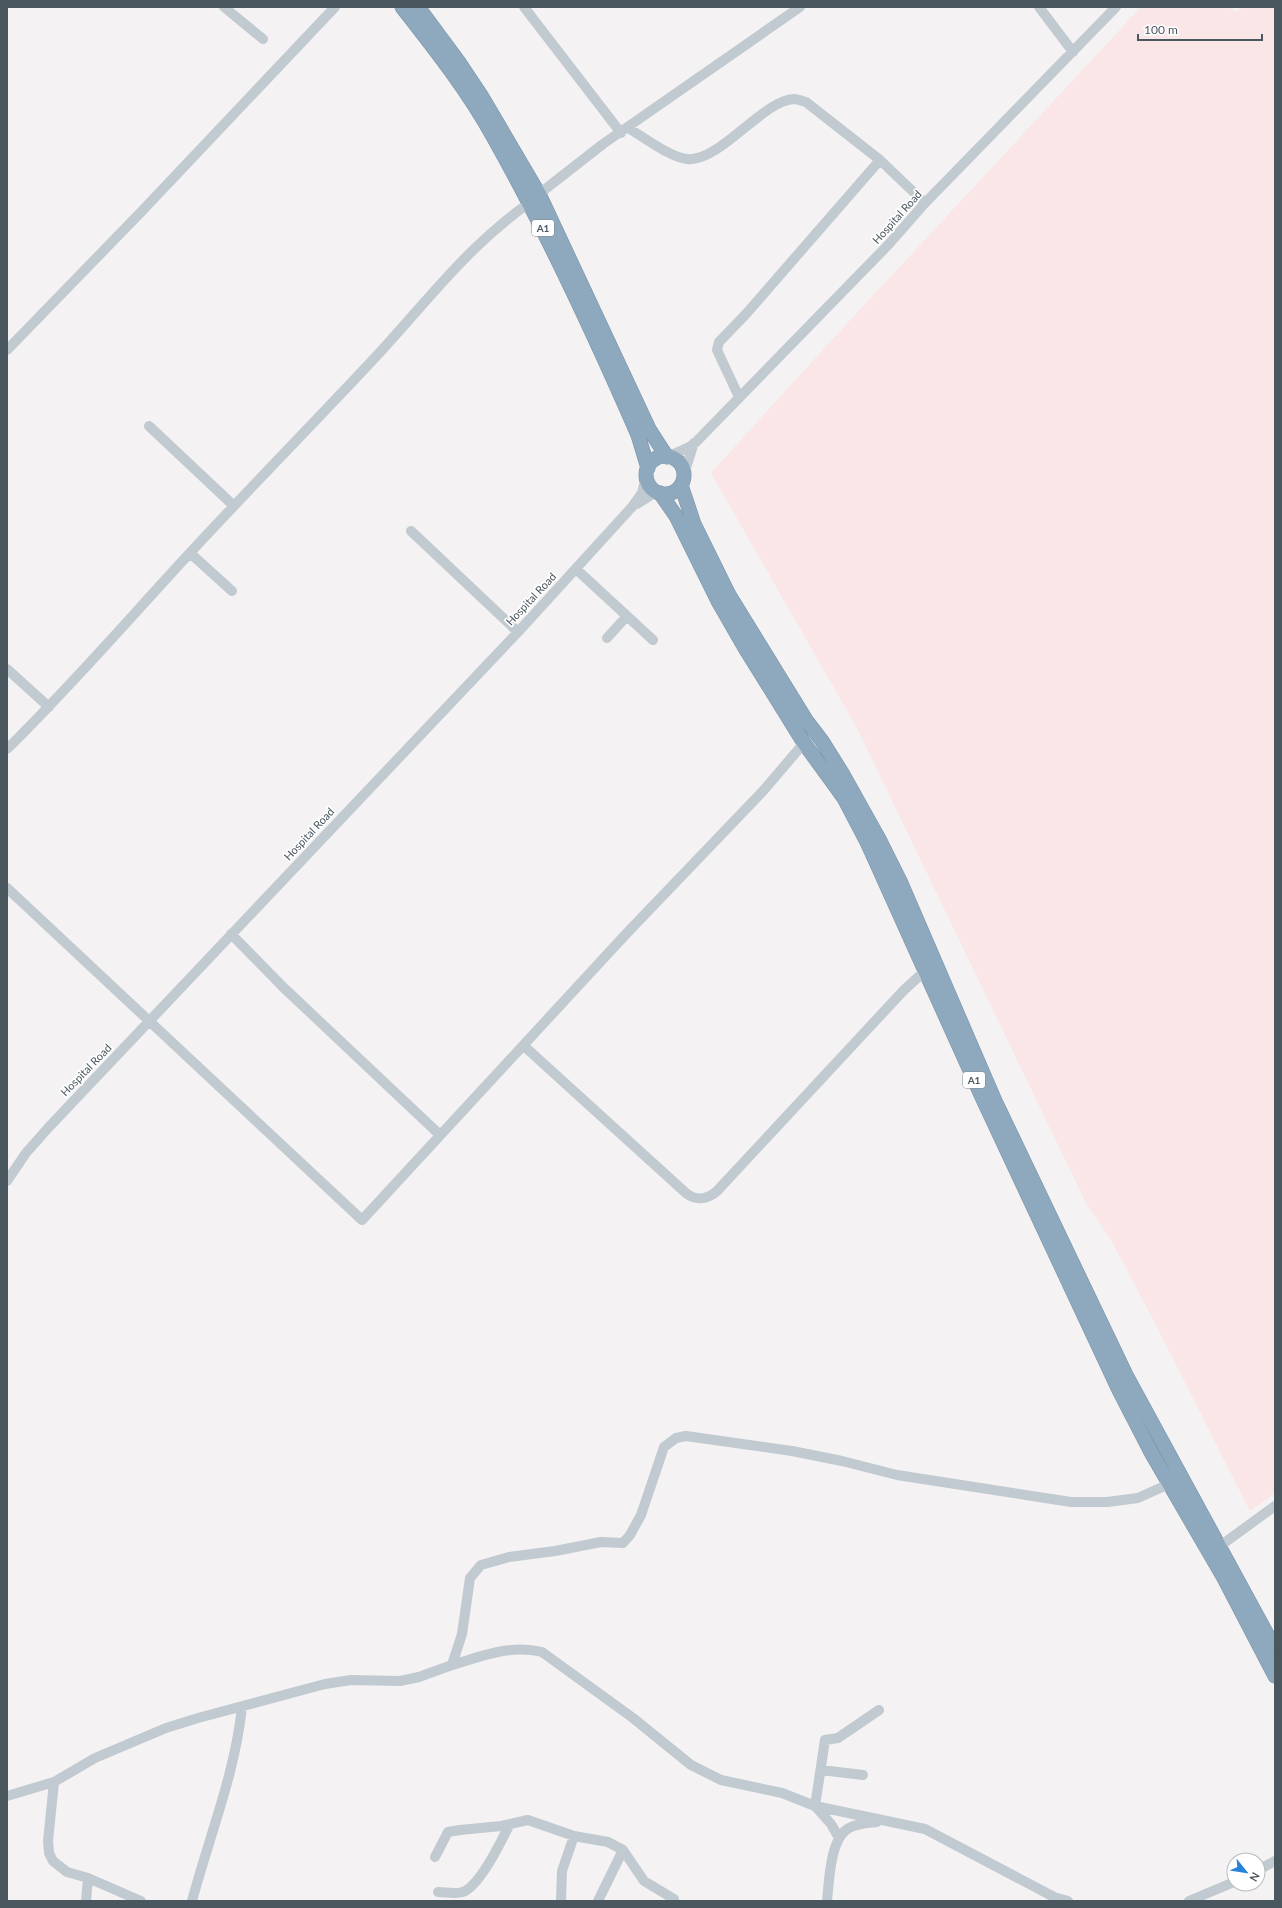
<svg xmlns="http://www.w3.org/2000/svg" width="1282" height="1908" font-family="Lato,sans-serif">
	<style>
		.medical { fill: #fae6e6 }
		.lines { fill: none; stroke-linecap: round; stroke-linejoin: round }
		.highway-casing { stroke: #7993a9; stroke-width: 15 }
		.minor { stroke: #c1cad0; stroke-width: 10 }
		.highway { stroke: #8ea8bd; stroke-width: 14 }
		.labels { text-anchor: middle; stroke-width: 3.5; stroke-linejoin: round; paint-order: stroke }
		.shield { fill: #fff; stroke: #81898f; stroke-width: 1 }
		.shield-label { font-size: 10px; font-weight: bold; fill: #4b575f }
		.street-label { font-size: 11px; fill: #4b575f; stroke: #fff }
	</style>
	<rect width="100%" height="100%" fill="#f4f2f2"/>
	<path class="medical" d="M1141 7H1230L1235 12 1243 7H1275V1493L1250 1511 1158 1329 1110 1238 1087 1205 856 726 711 473 829 343Z"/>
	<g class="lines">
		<g class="highway-casing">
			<path id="highway" d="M402 7C435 49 468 91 494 138 548 234 594 334 638 435L648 468
				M418 7 458 61 482 97 539 194 649 429 667 457
				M646 475a19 19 0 1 1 38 0a19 19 0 1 1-38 0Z
				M681 485 694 524 729 595 806 720 822 741 842 773 880 841 900 881 995 1101 1126 1375 1275 1649
				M660 493 676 516 718 601 745 648 804 743 844 798 867 842 981 1095 1119 1390 1152 1454 1224 1578 1275 1676"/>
		</g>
		<path class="minor" d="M224 7 263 39
			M524 7 621 133
			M1039 7 1073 52
			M628 128C644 137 669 157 687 159 719 163 763 100 794 99 797 99 802 101 806 102L880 160 925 203
			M539 194 603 144 800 7
			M7 350 142 211 335 7
			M739 397 717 350 719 342 746 314 880 160
			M149 426 234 506
			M668 457C677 451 687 450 695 443L889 244 925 203 1116 7
			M684 474 694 443
			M637 504 651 495 659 493
			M411 531 518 632
			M190 553 232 591
			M576 569 653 640
			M607 638 627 616
			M7 669 49 707
			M7 749C70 687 128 620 188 555 248 490 309 428 369 364 423 307 463 250 529 203
			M7 888 362 1220 626 934 763 791 804 743
			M231 934 283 987 440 1135
			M524 1046 687 1194C697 1201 708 1199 717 1191L904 990 926 970
			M7 1181 26 1153 49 1127 518 632 632 507 642 493 646 477
			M1220 1546 1275 1506
			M452 1665C482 1656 511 1644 542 1652L633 1718 691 1765 721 1780 782 1793 815 1806 925 1829 1054 1897 1068 1901
			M821 1770 863 1775
			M54 1782 48 1841 49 1853 53 1861 67 1872 88 1878 141 1901
			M7 1796 54 1782 95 1758 166 1728 198 1718 325 1684 351 1680 400 1681 419 1677 452 1665 462 1634 470 1578 481 1565 509 1557 555 1551 601 1542 623 1543 630 1535 641 1515 664 1447 676 1438 686 1436 792 1451 842 1461 897 1475 1071 1502H1107L1138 1498 1169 1484
			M839 1838 831 1824 815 1806 825 1740 838 1738 879 1710
			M435 1857 448 1832 460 1830 501 1826 528 1820 574 1836 608 1842 623 1850 644 1881 674 1899 672 1901
			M1258 1870 1275 1861
			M438 1892C446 1892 458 1895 465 1891 482 1882 501 1841 510 1824
			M86 1901 88 1878
			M192 1901C209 1837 235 1774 242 1707
			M561 1901 562 1871 574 1836
			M598 1901 623 1850
			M827 1901C829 1882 830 1838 849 1828 858 1823 868 1823 877 1822
			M1189 1901 1234 1882"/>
		<use href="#highway" class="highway"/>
	</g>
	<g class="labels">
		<g class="shield">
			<rect x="532" y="220" width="22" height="16" rx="3"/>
			<rect x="963" y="1072" width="22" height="16" rx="3"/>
		</g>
		<g class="shield-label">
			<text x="543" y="232">A1</text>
			<text x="974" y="1084">A1</text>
		</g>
		<g class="street-label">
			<text transform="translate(897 217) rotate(-48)" y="4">Hospital Road</text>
			<text transform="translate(531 599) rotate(-47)" y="4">Hospital Road</text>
			<text transform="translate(309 834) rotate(-47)" y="4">Hospital Road</text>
			<text transform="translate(86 1070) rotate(-46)" y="4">Hospital Road</text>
		</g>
	</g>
	<rect width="1282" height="1908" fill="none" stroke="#4b575f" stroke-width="16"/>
	<g transform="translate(1246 1872) rotate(120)"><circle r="19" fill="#ffffff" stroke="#b7bcbf"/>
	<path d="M0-3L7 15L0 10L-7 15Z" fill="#2782da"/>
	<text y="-6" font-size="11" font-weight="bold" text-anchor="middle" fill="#4b575f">N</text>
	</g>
	<path d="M1138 34v6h124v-6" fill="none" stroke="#4b575f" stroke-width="2"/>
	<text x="1144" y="34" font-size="12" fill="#4b575f" stroke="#ffffff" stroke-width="3" paint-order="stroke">100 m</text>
</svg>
